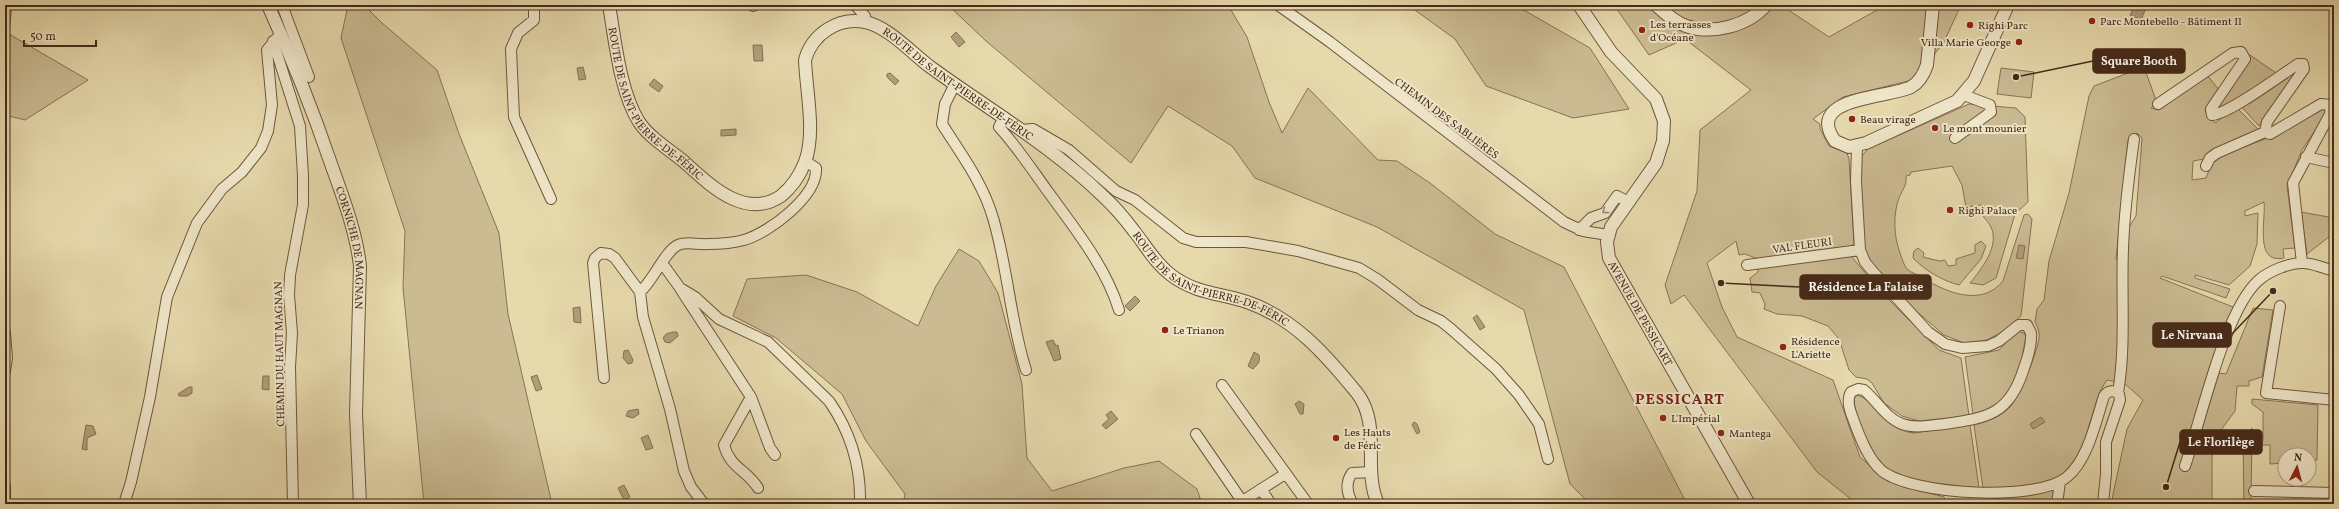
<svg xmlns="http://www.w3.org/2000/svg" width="2339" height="509" font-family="Vollkorn,serif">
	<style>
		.green { fill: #cbbb93; stroke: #887256 }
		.water { fill: #b09e7a; stroke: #867053 }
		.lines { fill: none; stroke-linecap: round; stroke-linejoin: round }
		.minor-casing { stroke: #6e563d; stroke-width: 12 }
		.tertiary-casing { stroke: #6e563d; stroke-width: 14 }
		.minor { stroke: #efe6c9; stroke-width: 10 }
		.tertiary { stroke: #efe6c9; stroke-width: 12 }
		.oneway { stroke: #9a8870 }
		.poi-dot { fill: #8f2418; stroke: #efe6c9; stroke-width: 1.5 }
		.labels { text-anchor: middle; stroke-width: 4; stroke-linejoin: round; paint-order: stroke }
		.poi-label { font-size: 11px; fill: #462a18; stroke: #efe6c9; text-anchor: start }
		.street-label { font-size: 11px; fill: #462a18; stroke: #efe6c9 }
		.district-label { font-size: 15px; font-weight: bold; letter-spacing: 1px; fill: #7a1f14; stroke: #efe6c9 }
		.leader { fill: none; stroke: #462a18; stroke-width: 1.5 }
		.callout-dot { fill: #462a18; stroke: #efe6c9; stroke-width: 1.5 }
		.callout { fill: #462a18; stroke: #462a18; stroke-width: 1.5 }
		.callout-label { font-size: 12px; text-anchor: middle; font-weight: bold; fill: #fff }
	</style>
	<rect width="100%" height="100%" fill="#e6d9ac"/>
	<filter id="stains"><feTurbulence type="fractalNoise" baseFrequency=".005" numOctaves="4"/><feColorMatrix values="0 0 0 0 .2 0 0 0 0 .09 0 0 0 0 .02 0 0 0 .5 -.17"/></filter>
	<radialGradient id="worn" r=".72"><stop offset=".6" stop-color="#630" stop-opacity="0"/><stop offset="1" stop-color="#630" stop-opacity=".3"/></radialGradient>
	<path class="green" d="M5 5H12L9 34 88 80 25 120 5 115Z
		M348 5H364L382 23 437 70 459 134 499 233 508 314 552 504H424L403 287 405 231 341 38Z
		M948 5H1228L1247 37 1269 102 1282 133 1308 88 1378 160 1397 161 1430 183 1495 234 1564 267 1687 504H1590L1570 484 1524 310 1377 227 1255 178 1232 146 1168 106 1131 163 986 41Z
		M1408 5H1515L1590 48 1629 109 1573 118 1486 86 1455 39Z
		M1614 5H1781L1829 37 1886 5H1961L1943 44 1912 80 1843 97 1813 119 1820 124V129L1829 146 1847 153 1849 159 1854 243 1849 248 1758 259 1745 254 1739 255 1736 241 1707 263 1722 307 1737 337 1833 380 1860 457 1887 481 1944 497 1947 504H1857L1817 472 1684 295 1671 304 1665 285 1697 191 1700 130 1751 90 1685 39 1649 55Z
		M2250 55 2276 73 2228 105 2217 109 2216 106Z
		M2144 67 2157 103 2151 108 2159 110 2207 75 2220 91 2205 111 2215 123 2236 107 2259 130 2204 159 2193 161 2192 180 2206 178 2214 158 2265 139 2321 107 2328 111 2302 150 2287 186 2295 248 2283 249 2284 258C2254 265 2266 220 2264 202L2245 211V216L2258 213 2257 244 2250 266 2229 285 2195 275V278L2230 289 2226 298 2162 276 2160 278 2233 307 2209 369 2190 439 2198 441 2219 373 2226 374 2253 308 2273 310 2262 377 2249 381V386H2237L2235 411 2218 434 2212 457V504H2111L2127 429 2143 400 2124 383 2128 229 2136 216 2142 138 2137 133 2128 140 2116 259 2119 262 2118 382 2107 380C2098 392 2095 408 2090 422 2086 436 2082 450 2075 462 2058 490 2011 487 1983 489L1974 425C1987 421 2001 417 2010 407 2019 398 2037 352 2039 339 2040 333 2038 327 2035 322L2037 309 2044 300 2049 261 2069 193 2089 96 2094 86Z
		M2001 68 2034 72 2031 98 1997 94Z
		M2296 69 2299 71 2259 126 2239 104Z
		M1969 104 2016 108 2025 117 2028 202 2015 214 1996 278 1983 285 1970 283C1981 270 2000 246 1991 227 1985 216 1983 221 1981 205L1966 207 1962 185 1952 166 1911 172 1910 175 1906 176C1907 187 1901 191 1898 201 1894 214 1894 229 1897 243 1899 250 1903 264 1907 269 1911 273 1919 275 1923 278 1947 293 1982 307 2003 281L2024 215 2028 214 2032 219 2021 316 2004 331 1987 340 1964 343 1944 335 1915 310 1868 260 1864 248 1860 158 1868 149Z
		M2301 212 2334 218V233L2307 254Z
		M1981 241 1986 246 1981 259 1959 285C1941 280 1926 271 1913 258L1914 251 1918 248 1924 253 1923 257 1939 261 1945 260 1948 266 1956 265V259L1975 253V245Z
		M959 249 979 261 998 293 1022 384 1027 458 1052 491 1124 468 1159 461 1197 489 1202 504H903L905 494 866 441 842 394 776 338 733 316 747 279 806 275 857 292 918 326 936 286Z
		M1851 256 1883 294 1939 350 1961 358 1969 416 1919 421 1902 416 1884 403 1872 383 1867 379 1856 377 1849 370 1839 339 1828 326 1802 316 1777 314 1764 309 1765 304 1760 293 1752 292 1750 278 1758 272V268Z
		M2017 331 2024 333 2026 337C2021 359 2018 393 1997 406 1990 410 1981 412 1973 414L1965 357 1999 350Z
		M1857 395C1876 401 1883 428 1913 433L1970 425 1979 488C1954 486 1904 485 1885 468 1877 460 1873 452 1868 442 1861 429 1855 414 1854 399Z
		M2252 399 2318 405 2317 460 2309 461V455H2285V463L2270 464V445H2260V441H2263V412L2252 404Z
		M2252 428 2251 504H2244L2243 437Z
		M2056 489 2054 504H1949L1948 499 1986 500Z"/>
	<path class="water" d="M2135 5H2147L2141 20 2130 15Z
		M956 32 965 42 959 47 951 37Z
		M753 45H762L763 61H754Z
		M583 67 586 79 579 80 577 68Z
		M890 73 899 81 895 85 887 77V74Z
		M654 79 663 86 659 92 649 85Z
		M736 129V135L721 136V130Z
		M2019 245 2025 246 2023 259 2016 258Z
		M1135 296 1140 301 1130 311 1125 306Z
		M580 307 581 323 574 322 573 308Z
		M1477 315 1485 327 1480 330 1473 318Z
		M673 332H677L678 336 670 343 665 342 663 338 666 334Z
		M1053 340 1056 346 1058 345 1061 359 1054 361 1046 342Z
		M628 350 633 360 632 363 628 364 623 358 624 351Z
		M1254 352 1259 355C1261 362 1257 365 1253 369L1248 366Z
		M537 375 542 389 536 391 531 377Z
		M263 376H269V390L262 389Z
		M189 387H192V393L187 396H179L178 394Z
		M1299 401 1304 404 1303 414H1300L1295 404Z
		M638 409 639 414 633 418 626 416 628 411Z
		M1111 411 1118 419 1106 429 1102 425 1109 419 1106 415Z
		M2041 417 2045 422 2033 429 2030 424Z
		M1414 422 1417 424 1420 432 1417 434 1412 425Z
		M86 425 93 426 96 434 87 438V450L82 449Z
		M648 435 653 448 646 450 641 438Z
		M624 485 630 497 624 500 618 488Z"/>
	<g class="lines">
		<g class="minor-casing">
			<path id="minor" d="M282 5 309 77
				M534 5V20L518 33 511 49 514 117 551 199
				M855 5 865 16 866 22
				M1278 5 1330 42 1564 222 1583 231 1608 235
				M753 6 754 5
				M273 41 300 126 303 176V205L290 275 289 295 292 333 290 367 293 504
				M955 84 945 104 942 124C961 154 983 183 993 218 1008 268 1010 320 1026 370
				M2158 104 2233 53 2241 52 2245 59 2211 109 2212 115C2229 114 2281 75 2298 64H2303L2304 69 2267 122 2265 132 2270 134 2321 104 2331 105 2330 114 2293 183 2302 263
				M1004 117 999 127C1018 148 1033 171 1049 193 1075 229 1106 267 1119 310
				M1022 130 1033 129 1069 150 1116 191 1135 200 1183 238 1196 242H1246L1298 251 1359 268 1377 279 1418 310 1441 321 1451 329 1496 369 1519 395 1539 424 1548 459
				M1955 138 1991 112 1990 105 1964 95
				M1857 146 1856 181 1860 250 1865 262 1874 273 1928 332 1945 344 1962 348 1988 346 1999 341 2019 325H2027L2031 333C2032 345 2028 357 2024 368 2010 414 1988 418 1945 424 1931 425 1916 429 1902 424 1886 418 1877 401 1864 390L1858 389 1851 392C1845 402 1852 415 1855 424 1861 440 1869 460 1882 471 1913 495 2037 502 2067 477 2088 460 2096 421 2104 396 2108 390 2114 390 2119 394L2120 400 2106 442V474L2103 504
				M2306 157 2334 163
				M2206 166 2210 158 2217 153 2265 132
				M1579 230 1591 218 1605 213 1617 196 1629 202
				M662 263 680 288 695 297 719 319 768 342 829 401C850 431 861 467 860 504
				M1747 265 1860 250
				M681 290 751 397
				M640 292C653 281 665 251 678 245 687 241 698 245 708 244 719 244 733 243 744 240 769 233 818 196 816 168L805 161
				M2280 306 2266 393 2334 400
				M5 333 7 358 5 371
				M604 378 593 263 595 258 601 253 609 254 615 258 640 292 643 317 670 409 684 471 691 487 704 504
				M1222 385 1308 504
				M2118 393C2126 345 2121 297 2123 249 2124 212 2129 175 2134 139
				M1196 434 1242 501
				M2185 466C2201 420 2225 309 2259 280 2269 271 2291 262 2304 263 2315 264 2324 268 2334 271
				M5 486V497
				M758 488C747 470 730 468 724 445L751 397 770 448 775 455
				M1261 489 1271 504
				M2254 491 2334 493
				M124 504 131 482 150 397 167 297 197 223 222 189 242 172 261 148 268 131 272 105 267 50 277 38 282 36
				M1238 504 1285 474
				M1353 504C1347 494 1345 483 1352 473L1372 472
				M2057 504 2060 482"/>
		</g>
		<g class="tertiary-casing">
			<g id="tertiary">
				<path id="s1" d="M268 5C291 56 312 108 330 161 342 195 356 230 360 266L356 414 360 504"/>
				<path id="s2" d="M609 5C615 40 620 92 639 122 649 137 668 149 682 160 708 183 744 221 781 196 792 187 800 175 805 162 816 133 806 90 805 60 812 34 838 17 865 22 887 26 912 53 929 66 988 109 1052 146 1104 197 1115 207 1125 219 1134 231 1146 246 1155 263 1171 275 1196 294 1220 293 1247 302 1294 318 1326 355 1357 393 1382 425 1362 469 1378 504"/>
				<path id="s3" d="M1579 5 1611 52 1656 99 1664 121 1663 141 1656 163 1611 227 1607 242 1609 258 1749 504"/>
				<path d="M1656 5C1665 13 1674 22 1686 26 1712 35 1748 26 1766 5"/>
				<path d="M1933 5 1927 65C1924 74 1920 82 1911 87 1891 98 1803 96 1835 141L1849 147 1866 143 1957 101 1974 81 2008 5"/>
			</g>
		</g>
		<use href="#minor" class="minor"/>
		<use href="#tertiary" class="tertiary"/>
	</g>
	<defs><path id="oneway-chevron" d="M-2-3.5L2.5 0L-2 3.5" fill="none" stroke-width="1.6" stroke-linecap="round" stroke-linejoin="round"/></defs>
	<use class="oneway" href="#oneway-chevron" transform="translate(1605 211) rotate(143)"/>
	<g class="poi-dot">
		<circle cx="2092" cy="21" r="4"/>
		<circle cx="1970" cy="25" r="4"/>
		<circle cx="1642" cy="30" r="4"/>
		<circle cx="2019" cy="42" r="4"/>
		<circle cx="1852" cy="119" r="4"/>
		<circle cx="1935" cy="128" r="4"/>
		<circle cx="1950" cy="210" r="4"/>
		<circle cx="1165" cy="330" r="4"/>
		<circle cx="1783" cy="347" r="4"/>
		<circle cx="1663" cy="418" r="4"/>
		<circle cx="1721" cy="433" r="4"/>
		<circle cx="1336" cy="438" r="4"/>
	</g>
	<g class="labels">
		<g class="poi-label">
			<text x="2100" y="25">Parc Montebello - Bâtiment II</text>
			<text x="1650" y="28">Les terrasses<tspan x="1650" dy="13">d'Océane</tspan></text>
			<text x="1978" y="29">Righi Parc</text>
			<text x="2011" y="46" text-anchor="end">Villa Marie George</text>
			<text x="1860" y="123">Beau virage</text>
			<text x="1943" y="132">Le mont mounier</text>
			<text x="1958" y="214">Righi Palace</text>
			<text x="1173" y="334">Le Trianon</text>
			<text x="1791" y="345">Résidence<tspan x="1791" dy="13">L'Ariette</tspan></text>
			<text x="1671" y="422">L'Impérial</text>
			<text x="1344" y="436">Les Hauts<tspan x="1344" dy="13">de Féric</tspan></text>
			<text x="1729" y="437">Mantega</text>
		</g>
		<g class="street-label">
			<text dy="4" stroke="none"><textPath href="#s2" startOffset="629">ROUTE DE SAINT-PIERRE-DE-FÉRIC</textPath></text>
			<text dy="4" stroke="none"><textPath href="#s2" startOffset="114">ROUTE DE SAINT-PIERRE-DE-FÉRIC</textPath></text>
			<text transform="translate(1447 118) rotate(37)" y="4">CHEMIN DES SABLIÈRES</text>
			<text transform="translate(1802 245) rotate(-8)" y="4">VAL FLEURI</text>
			<text dy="4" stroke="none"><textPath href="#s1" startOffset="258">CORNICHE DE MAGNAN</textPath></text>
			<text dy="4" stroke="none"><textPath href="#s2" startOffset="953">ROUTE DE SAINT-PIERRE-DE-FÉRIC</textPath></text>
			<text dy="4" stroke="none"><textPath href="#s3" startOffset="362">AVENUE DE PESSICART</textPath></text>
			<text transform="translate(279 354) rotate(-91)" y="4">CHEMIN DU HAUT MAGNAN</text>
		</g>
		<g class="district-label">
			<text x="1680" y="404">PESSICART</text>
		</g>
	</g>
	<path class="leader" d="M2016 77L2093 61M1721 283L1800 287M2273 291L2231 335M2166 487L2180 442"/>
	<g class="callout-dot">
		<circle cx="2016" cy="77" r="4"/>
		<circle cx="1721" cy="283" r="4"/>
		<circle cx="2273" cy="291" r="4"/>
		<circle cx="2166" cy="487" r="4"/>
	</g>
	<g class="callout">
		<rect x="2093" y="49" width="92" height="24" rx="4"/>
		<rect x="1800" y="275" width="131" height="24" rx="4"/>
		<rect x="2153" y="323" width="78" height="24" rx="4"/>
		<rect x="2180" y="430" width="82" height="24" rx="4"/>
	</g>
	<g class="callout-label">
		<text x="2139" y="65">Square Booth</text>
		<text x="1866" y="291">Résidence La Falaise</text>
		<text x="2192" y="339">Le Nirvana</text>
		<text x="2221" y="446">Le Florilège</text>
	</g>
	<rect width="2339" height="509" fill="none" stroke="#e6d9ac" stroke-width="20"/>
	<rect x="6" y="6" width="2327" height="497" fill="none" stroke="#462a18" stroke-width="2"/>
	<rect x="10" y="10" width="2319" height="489" fill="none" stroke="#462a18"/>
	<g transform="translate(2297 467) rotate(6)"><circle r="19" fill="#efe6c9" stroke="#ab9b82"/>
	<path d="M0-3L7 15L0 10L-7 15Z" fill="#8f2418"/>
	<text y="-6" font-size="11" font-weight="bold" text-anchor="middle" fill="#462a18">N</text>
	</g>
	<path d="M24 40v6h72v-6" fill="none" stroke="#462a18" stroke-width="2"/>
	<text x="30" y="40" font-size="12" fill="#462a18" stroke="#efe6c9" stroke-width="3" paint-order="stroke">50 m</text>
	<rect width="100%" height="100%" filter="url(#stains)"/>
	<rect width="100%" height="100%" fill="url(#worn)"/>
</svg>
